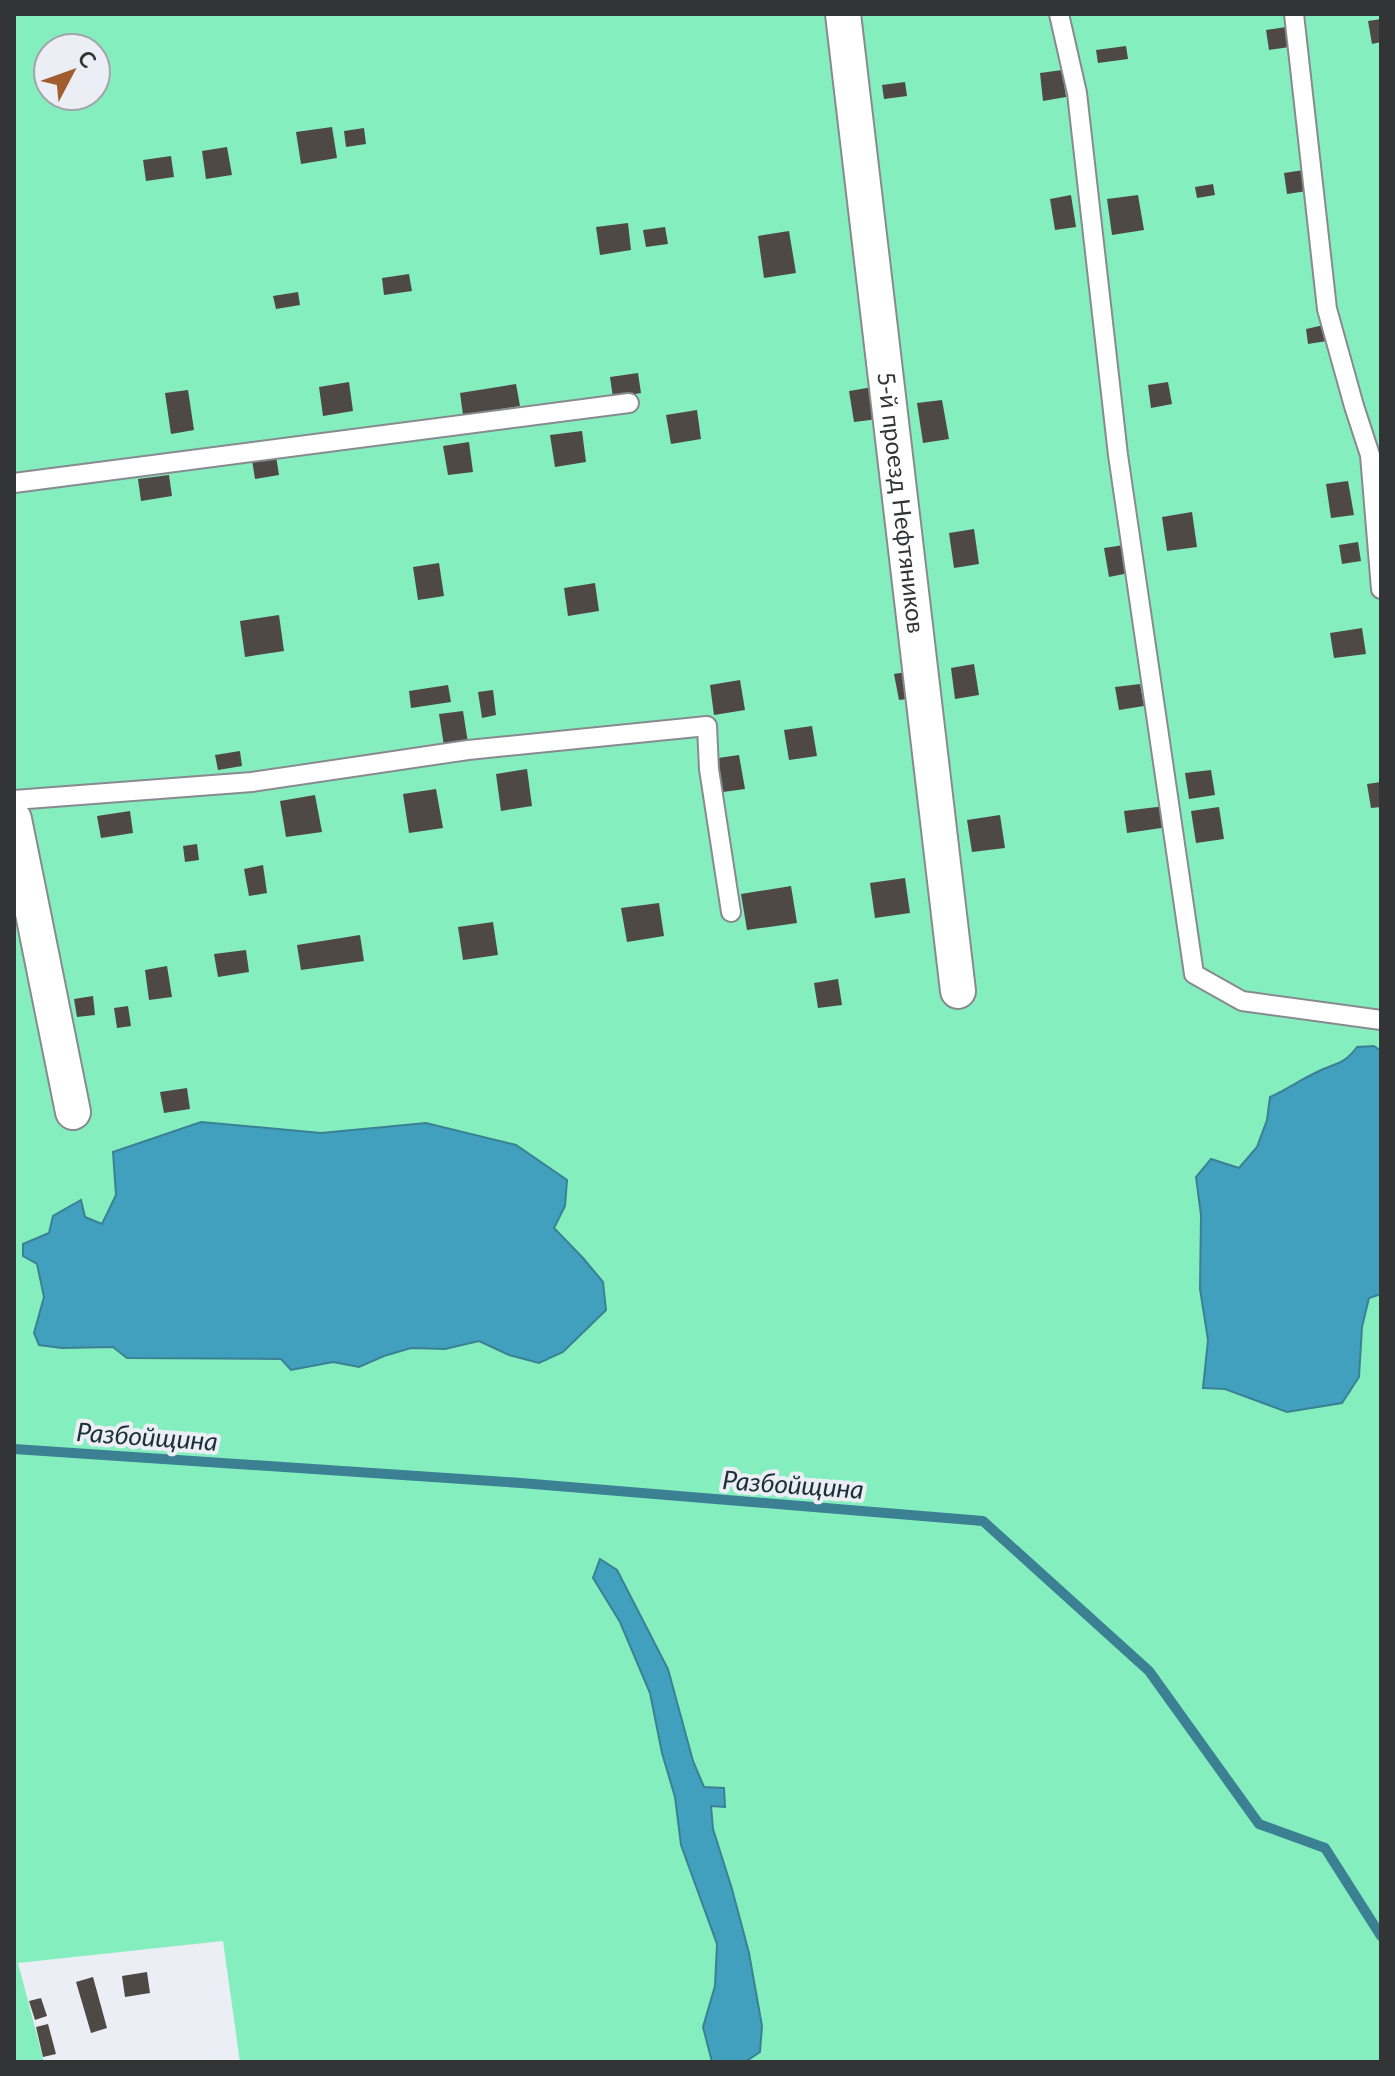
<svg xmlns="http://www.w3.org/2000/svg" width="1395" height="2076" font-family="Lato,sans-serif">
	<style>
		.green { fill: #85eebf; fill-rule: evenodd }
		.water { fill: #40a0bd; stroke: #3c8094; stroke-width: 2 }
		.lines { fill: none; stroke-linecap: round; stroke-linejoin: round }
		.stream { stroke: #3c8094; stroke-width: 10 }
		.building { fill: #4f4946 }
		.lane-casing { stroke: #878a8f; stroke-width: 22 }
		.street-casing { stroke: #878a8f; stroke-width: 38 }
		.lane { stroke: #fff; stroke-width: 18 }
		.street { stroke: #fff; stroke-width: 34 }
		.labels { text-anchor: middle; stroke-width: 8; stroke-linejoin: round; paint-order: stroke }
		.street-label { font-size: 24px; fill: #333436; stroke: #ebeef4 }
		.water-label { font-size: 26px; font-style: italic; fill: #1a2f37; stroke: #ebeef4 }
	</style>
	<rect width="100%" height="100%" fill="#ebeef4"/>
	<path class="green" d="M14 14H1381V2062H240L223 1941 18 1963 44 2062H14ZM48 48H96V96H48Z"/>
	<path class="water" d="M1374 1046 1381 1051V1294L1369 1298 1362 1327 1359 1377 1342 1403 1287 1412 1225 1389 1203 1388 1208 1340 1200 1289 1201 1215 1196 1177 1211 1159 1239 1168 1257 1147 1267 1120 1270 1097C1286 1090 1300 1080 1315 1073 1335 1062 1342 1067 1357 1047Z
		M201 1122 321 1133 426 1123 516 1145 567 1180 565 1206 554 1228 583 1258 603 1282 606 1310 563 1352 539 1363 509 1355 479 1341 445 1349 411 1348 384 1356 359 1367 333 1362 291 1370 281 1359 127 1358 113 1347 62 1348 39 1345 34 1333 44 1297 37 1264 23 1256V1244L49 1233 53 1216 81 1200 85 1217 102 1224 116 1195 113 1152Z
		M600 1559 617 1570 668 1669 693 1761 704 1787 724 1788 725 1807 711 1806 713 1829 732 1889 749 1953 762 2026 760 2052 745 2062H712L703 2027 715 1986 717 1944 681 1845 675 1797 662 1753 650 1693 620 1622 593 1578Z"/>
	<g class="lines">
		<path class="stream" d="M14 1449 521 1483 983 1521 1149 1671 1259 1824 1325 1848 1381 1936"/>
	</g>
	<path class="building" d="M1381 19V42L1372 44 1368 21Z
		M1286 27 1290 47 1269 50 1266 30Z
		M1126 46 1128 59 1098 63 1096 50Z
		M1062 70 1066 97 1043 101 1040 73Z
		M905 82 907 96 884 99 882 85Z
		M332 127 337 158 301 164 296 132Z
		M364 128 366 144 346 147 344 131Z
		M227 147 232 175 206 179 202 151Z
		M171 156 174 177 146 181 143 160Z
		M1304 170 1307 191 1287 194 1284 173Z
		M1213 184 1215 195 1197 198 1195 187Z
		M1071 195 1076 227 1055 230 1050 199Z
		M1138 195 1144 230 1112 235 1107 199Z
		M628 223 631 250 600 255 596 227Z
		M665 227 668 244 646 247 643 230Z
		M789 231 796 273 764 278 758 236Z
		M409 274 412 291 384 295 382 278Z
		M298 292 300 305 276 309 273 296Z
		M1324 325 1327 341 1308 344 1306 329Z
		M638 373 641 393 613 398 610 377Z
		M349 382 353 411 323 416 319 387Z
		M1168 382 1172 404 1151 408 1148 385Z
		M516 384 520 406 463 415 460 393Z
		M873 387 878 419 854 422 849 391Z
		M188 390 194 430 171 434 165 393Z
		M942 400 949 439 923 443 917 403Z
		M697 410 701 439 671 444 666 415Z
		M582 431 586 462 555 467 550 435Z
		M469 442 473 472 448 475 443 446Z
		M276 456 279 475 255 479 252 460Z
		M169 475 172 496 141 501 138 479Z
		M1348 481 1354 515 1331 518 1326 484Z
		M1192 512 1197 547 1167 551 1162 517Z
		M974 529 979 564 954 568 949 533Z
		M1358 542 1361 561 1342 564 1339 545Z
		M1124 545 1129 573 1109 577 1104 548Z
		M439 563 444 596 418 600 413 567Z
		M595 583 599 611 568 616 564 588Z
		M279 615 284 651 245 657 240 621Z
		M1362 628 1366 654 1334 658 1330 633Z
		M974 664 979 695 955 699 951 668Z
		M912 671 916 698 899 700 894 674Z
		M740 680 745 710 714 715 710 685Z
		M1140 684 1144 706 1119 710 1115 687Z
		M448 685 451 702 411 708 409 691Z
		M493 690 496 715 482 718 478 692Z
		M463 711 468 743 444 746 439 714Z
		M812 726 817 756 789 760 784 730Z
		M240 751 242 766 218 770 215 755Z
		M739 755 745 789 723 792 718 758Z
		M527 769 532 806 501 811 496 774Z
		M1211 770 1215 795 1189 799 1185 773Z
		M1381 782V807L1371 808 1367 784Z
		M436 789 443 828 409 833 403 794Z
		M315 795 322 832 286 837 280 801Z
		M1165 806 1168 827 1127 833 1124 811Z
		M1219 807 1224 839 1196 843 1191 811Z
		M130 811 133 833 101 838 97 816Z
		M1000 815 1005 848 972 852 967 820Z
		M197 844 199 860 185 862 183 846Z
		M263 865 267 893 249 896 244 869Z
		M905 878 910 913 875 918 870 883Z
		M791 886 797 923 747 930 741 894Z
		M659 903 664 936 627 942 621 908Z
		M493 922 498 955 463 960 458 927Z
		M360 935 364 961 301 970 297 945Z
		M246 950 249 972 218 977 214 954Z
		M167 966 172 997 149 1000 145 970Z
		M838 979 842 1005 818 1008 814 983Z
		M93 996 95 1015 77 1017 74 999Z
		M128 1006 131 1026 117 1028 114 1008Z
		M187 1088 190 1109 164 1113 160 1092Z
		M147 1972 150 1993 125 1997 122 1976Z
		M93 1977 107 2028 91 2033 76 1982Z
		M41 1998 47 2016 35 2020 29 2001Z
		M48 2024 56 2054 43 2057 36 2027Z"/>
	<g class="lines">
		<g class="lane-casing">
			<path id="lane" d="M1059 14 1077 93 1118 455 1194 974 1242 1001 1381 1020
				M1294 14 1327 309 1354 406 1370 455 1381 589
				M14 483 629 403
				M14 800 252 782 468 750 707 726 709 769 731 912"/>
		</g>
		<g class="street-casing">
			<g id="street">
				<path id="s1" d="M843 14 958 991"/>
				<path d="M14 819 73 1112"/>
			</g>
		</g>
		<use href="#lane" class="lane"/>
		<use href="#street" class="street"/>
	</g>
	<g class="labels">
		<g class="street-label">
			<text dy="8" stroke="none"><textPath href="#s1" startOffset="492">5-й проезд Нефтяников</textPath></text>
		</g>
		<g class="water-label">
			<text transform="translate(147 1437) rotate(4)" y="9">Разбойщина</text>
			<text transform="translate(793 1485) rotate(4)" y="9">Разбойщина</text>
		</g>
	</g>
	<rect width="1395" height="2076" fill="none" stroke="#333436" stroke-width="32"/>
	<g transform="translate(72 72) rotate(49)"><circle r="38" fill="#ebeef4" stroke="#a1a4a8" stroke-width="2"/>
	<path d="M0-6L14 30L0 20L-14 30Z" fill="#a15d2e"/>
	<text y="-12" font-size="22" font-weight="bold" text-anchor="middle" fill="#333436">С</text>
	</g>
</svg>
